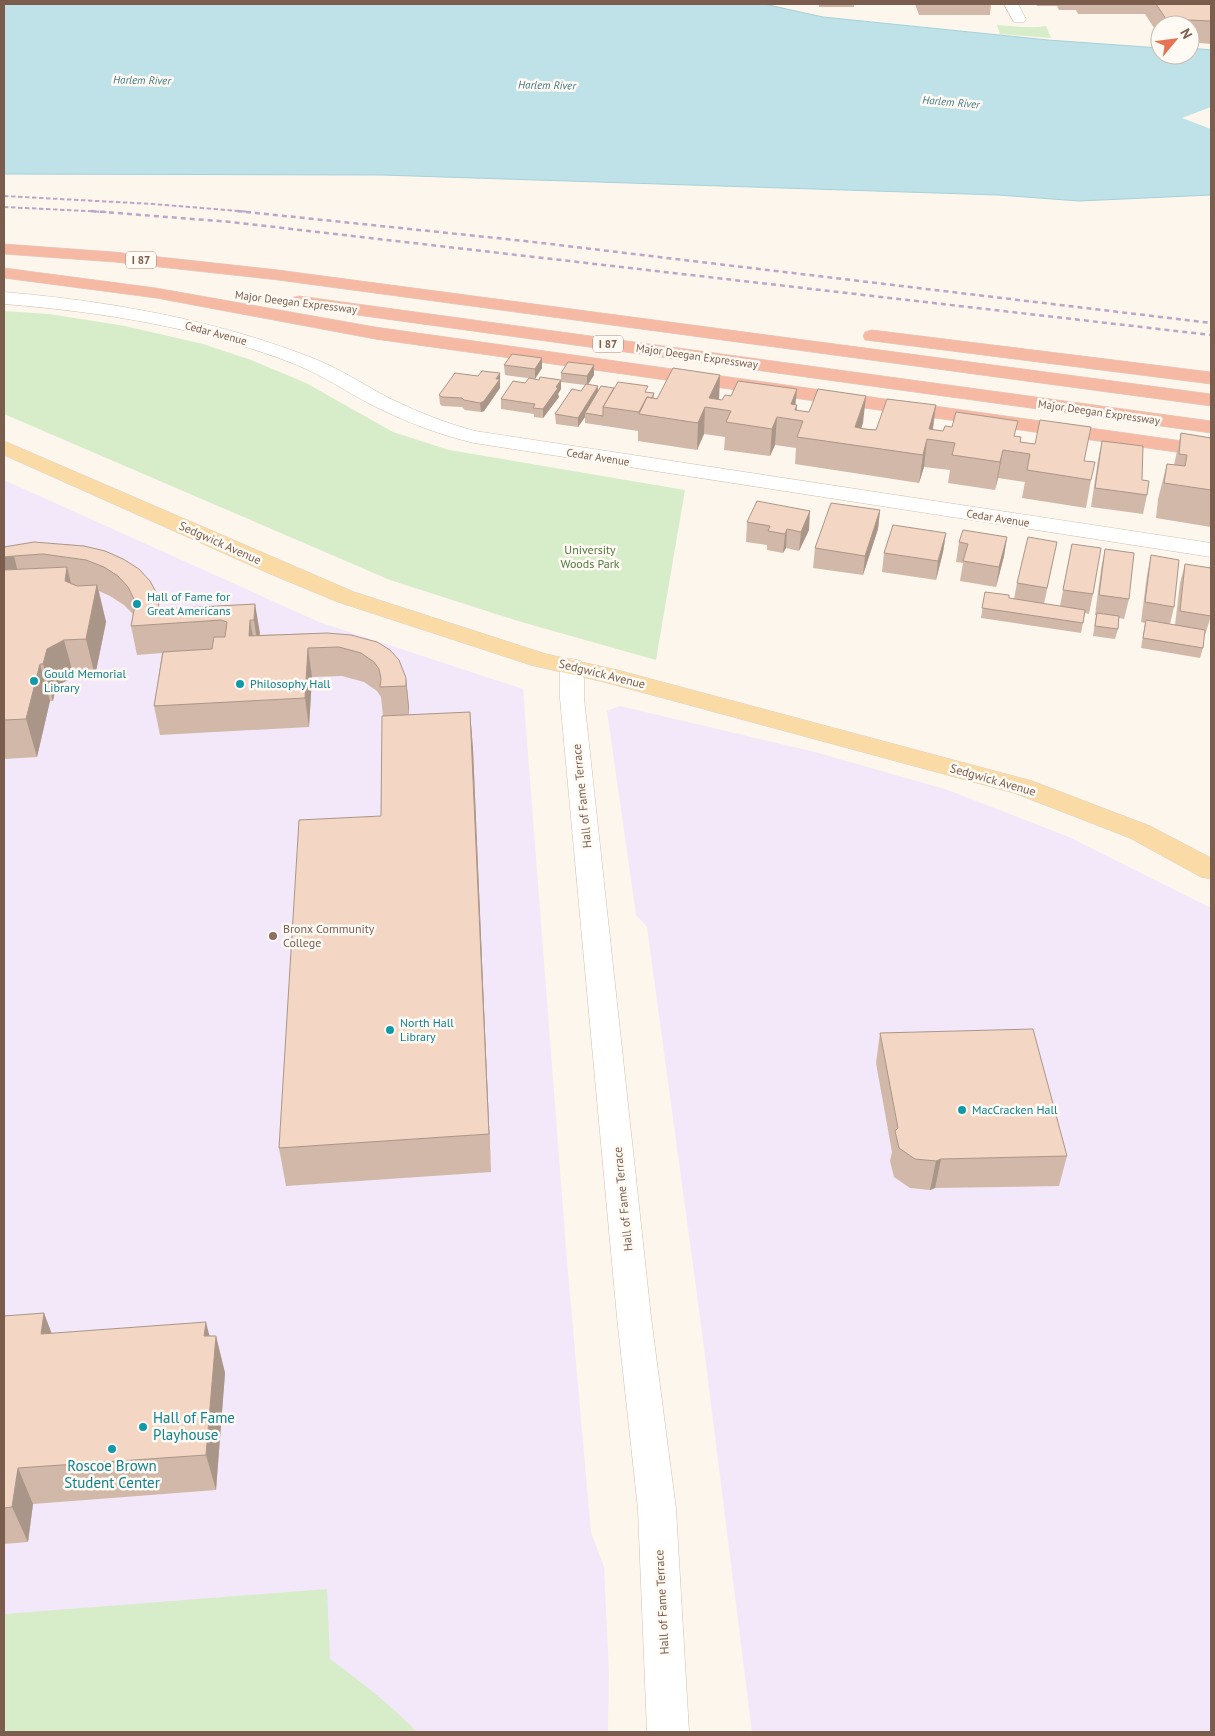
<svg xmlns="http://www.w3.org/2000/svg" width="1215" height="1736" font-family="'PT Sans',sans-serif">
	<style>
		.education { fill: #f3e8fa }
		.green { fill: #d7ecc9 }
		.water { fill: #bfe2e8; stroke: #a5d1da }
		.pier { fill: #fdf6ec }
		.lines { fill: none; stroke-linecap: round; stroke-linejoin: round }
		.minor-casing { stroke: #d1bfb0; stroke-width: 1 }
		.major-casing { stroke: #dad2cd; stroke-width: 1 }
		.highway-casing { stroke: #dad2cd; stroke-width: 1 }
		.minor { fill: #fff; fill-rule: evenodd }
		.major { fill: #fadba6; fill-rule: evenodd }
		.highway { fill: #f6b9a4; fill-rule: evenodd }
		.rail-far1 { stroke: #baa8c9; stroke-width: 2; stroke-dasharray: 4.5 2.5; stroke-linecap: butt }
		.rail { stroke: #baa8c9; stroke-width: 2.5; stroke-dasharray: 5 4; stroke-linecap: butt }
		.wall { fill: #d1b8a8 }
		.shaded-wall { fill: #aa9688 }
		.building { fill: #f3d6c3; stroke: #aa9688 }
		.culture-dot { fill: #0f9aa8; stroke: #fffaf3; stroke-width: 2 }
		.education-dot { fill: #8d6e63; stroke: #fffaf3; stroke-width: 2 }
		.labels { text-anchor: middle; stroke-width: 5; stroke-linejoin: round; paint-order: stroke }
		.far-water-label { font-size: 11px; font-style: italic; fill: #437b85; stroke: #fffaf3 }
		.shield { fill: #fffaf3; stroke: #a28c7f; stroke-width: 1 }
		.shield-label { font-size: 11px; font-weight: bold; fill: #7a5d4d }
		.far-street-label { font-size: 11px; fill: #7a5d4d; stroke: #fffaf3 }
		.street-label { font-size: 12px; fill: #7a5d4d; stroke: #fffaf3 }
		.park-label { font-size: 12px; fill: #527942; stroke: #fffaf3 }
		.culture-label { font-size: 12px; fill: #0d838f; stroke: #fffaf3; text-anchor: start }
		.education-label { font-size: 12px; fill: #785e54; stroke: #fffaf3; text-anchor: start }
		.near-culture-label { font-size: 15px; fill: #0d838f; stroke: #fffaf3; text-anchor: start }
	</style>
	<rect width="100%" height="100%" fill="#fdf6ec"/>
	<path class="education" d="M4 480 319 622 523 689 567 1261 591 1532 604 1567 609 1672 608 1732H4Z
		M620 706 815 752 948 790 1069 837 1211 908V1732H752L702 1332 647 927 636 915 607 711Z"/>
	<path class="green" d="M997 25C1014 26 1028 29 1046 26L1051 38 1000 34Z
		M4 311 49 314 125 326 203 344 251 360 306 383 393 432 449 450 685 490 656 660 518 621 390 580 4 414Z
		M327 1589 330 1659C361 1682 390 1704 417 1732H4V1614Z"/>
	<path class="water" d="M4 4H764L823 17 1048 40 1160 48V55H1190V48L1211 50V195L1079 201 998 195 382 175 4 174Z"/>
	<path class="pier" d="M1211 107V129L1182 118Z"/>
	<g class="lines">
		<g class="minor-casing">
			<path id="minor" d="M1004 4H1018L1026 19 1024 22H1014Z
				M4 292C108 301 212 319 310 357 337 367 361 383 387 397 415 411 445 423 475 431L1211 543V557L474 443C440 435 406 422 374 406 348 393 324 376 297 365 203 328 104 312 4 304Z
				M572 659 581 661 584 666V698L651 1317 676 1509 689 1732H647L638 1509 617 1317 560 698V666L563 661Z"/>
		</g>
		<g class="major-casing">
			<path id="major" d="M4 441 354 592 546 654 617 670 1032 781 1150 826 1211 858V879L1201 877 1130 838 1014 793 604 682 531 665 338 602 268 573 4 455Z"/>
		</g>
		<g class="highway-casing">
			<path id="highway" d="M4 244 114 252 278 270 1211 394V406L278 280 114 262 4 254Z
				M4 268 156 288 375 327 1211 445V457L375 339 156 298 4 278Z
				M299 296 1211 421V433L292 306 290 302 292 298Z
				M872 330 1211 372V384L865 340 863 336 865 332Z"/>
		</g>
		<use href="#minor" class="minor"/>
		<use href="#major" class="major"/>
		<use href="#highway" class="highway"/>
		<path class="rail-far1" d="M4 196 153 204 251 212
			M4 207 107 212"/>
		<path class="rail" d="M91 211 231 222 1211 335
			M237 211 525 241 1211 323"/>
	</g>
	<path class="wall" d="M819 4H854V7H819Z
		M915 4H991L990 15H919Z
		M1036 4H1211V44L1190 42V25H1160V37L1145 14H1078L1076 10H1059L1057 6H1037Z
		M504 365 542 368 535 379 505 375Z
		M594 365V375L588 384 598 390 654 393V398L719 400 795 405 797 411 863 423 861 428 876 430 936 405 933 430 943 431 1015 436 1020 442 1084 461 1091 480 1086 508 1022 498 1025 482 998 478 995 490 948 483 950 470 924 467 919 483 795 464 796 448 775 445 770 456 724 450 725 437 704 434 697 450 638 441V431L585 423V417L578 427 556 424 555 414 581 391 585 385 561 382V389L558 394 559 397 543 418 534 417V414L501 409V399L525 383 539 380H561V373Z
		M500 373V388L484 411 481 412 465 410 462 407 442 406 440 404 439 395Z
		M1181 433 1211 438V527L1156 518 1158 499 1167 464 1174 465Z
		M1102 441 1142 480 1147 495 1143 514 1091 507 1098 460Z
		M880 510 878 529 863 575 813 568 815 548Z
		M747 522 809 530 799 551 786 548 783 553 767 550V545L746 542Z
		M946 533 943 552 936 580 882 572 884 553Z
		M1007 537 1004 556 996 587 960 581 963 563 956 562 959 542Z
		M1072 544 1093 594 1089 614 1085 613 1081 633 981 618 985 592 1014 599 1017 583 1053 561 1044 604 1060 606Z
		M84 546 160 609H162L255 604 259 635 327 633 406 678 409 707V715L470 712 473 749 491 1172 286 1186 279 1148 381 816 383 716 381 697 377 691 364 682 342 676 312 677 309 727 160 735 154 706 162 653 137 655 131 626 133 614 124 605 110 596 99 591 106 622 95 676 74 677 56 686 53 701H50L37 757 4 759V547Z
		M1105 549 1129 599 1124 619 1119 618 1118 629 1115 639 1093 636 1096 615H1095L1101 569Z
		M1151 555 1174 607 1170 624 1175 625 1180 583 1185 564 1211 616 1205 635H1204L1203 648 1200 658 1141 648 1145 623 1141 622 1147 575Z
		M880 1033 1067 1156 1059 1186 935 1188 930 1190 910 1188 894 1177 890 1161 892 1152 876 1063Z
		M4 1316 51 1333 216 1336 225 1373 216 1490 33 1504 28 1542 4 1544Z"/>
	<path class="shaded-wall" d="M542 358V368L535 379V369Z
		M594 365V375L587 386V376Z
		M500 373V388L484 411 481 412 480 403Z
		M720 375 719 402 709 398Z
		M561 380V389L558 394 559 397 543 418V409Z
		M598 386V395L585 413V417L578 427V418Z
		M797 389 795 409 797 405 796 420 791 404Z
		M866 396 863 423 855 445V427Z
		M936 405 932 433 927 439 924 467 919 483 923 455 929 429Z
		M705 407 704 434 697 450 698 423Z
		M777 417 775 445 770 456 772 429Z
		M1003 450 998 478 995 490 1000 462Z
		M880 510 878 529 863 575 865 556Z
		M810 511 809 530 799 551 801 532Z
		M787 529 786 548 783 553 785 534Z
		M946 533 943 552 936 580 938 561Z
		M1007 537 1004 556 996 587 999 567Z
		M14 556 21 584 4 587V557Z
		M67 567 76 603 65 581Z
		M97 585 106 622 95 676 86 639Z
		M255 604 260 633 258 649 254 620Z
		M250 620 255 649 249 636Z
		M64 640 74 677 56 686 53 701 43 664 47 649Z
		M308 648 312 677 309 727 305 698Z
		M40 664 50 701 37 757 26 719Z
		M406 678 409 707V715L406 686Z
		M470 712 473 749 491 1172 489 1134Z
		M941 1159 935 1188 930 1190 936 1161Z
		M44 1313 58 1350 41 1334Z
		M206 1322 214 1354 216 1336 225 1373 216 1490 206 1455 204 1336Z
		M18 1468 33 1504 28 1542 12 1507Z"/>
	<path class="building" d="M1156 4H1211V21L1166 19Z
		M512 354 542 358 535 369 504 365Z
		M568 362 594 365 587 376 561 373Z
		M673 368 720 375 709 398 722 400 725 395 731 396 738 381 797 389 791 404 797 405 795 410 809 412 818 389 866 396 855 427 864 429 876 430 887 399 936 405 929 429 943 431 945 426 952 427 956 412 1018 421 1014 436 1021 437 1020 442 1035 444 1040 420 1091 427 1084 461 1095 462 1091 480 1027 470 1030 454 1003 450 1000 462 952 455 955 443 927 439 923 455 797 437 803 421 777 417 772 429 726 422 731 411 705 407 698 423 639 414 647 397 657 399Z
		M482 371 500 373 496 379H500L484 401 480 403 464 400 462 398 442 397 439 395 455 373 478 376Z
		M540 377 561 380 556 387 558 388 543 409 533 408 535 404 501 399 513 381 525 383 529 378 539 380Z
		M618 382 648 386 645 392 654 393 652 398 647 397 639 412 603 407Z
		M586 384 598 386 578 418 555 414 572 389 581 391Z
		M601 386 614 388 603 407V416L585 413Z
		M1181 433 1211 438V490L1164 483 1167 464 1185 466 1187 455 1179 454Z
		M1102 441 1143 446 1142 480 1149 481 1147 495 1095 488Z
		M757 501 810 511 801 532 787 529 785 534 768 531 770 526 747 522Z
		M831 503 880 510 865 556 815 548Z
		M893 525 946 533 938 561 884 553Z
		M963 530 1007 537 999 567 963 561 968 544 959 542Z
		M1028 537 1057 542 1047 588 1017 583Z
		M34 542 84 546 105 551 123 559 139 569 150 581 157 594 159 609H162L255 604 254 620H250L249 636 327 633 351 635 377 642 390 650 399 660 406 678V686L380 687 381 679 379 669 374 662 361 653 339 647 308 648 305 698 154 706 163 652 212 649 214 637H225L227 622 221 620 131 626 134 610 136 609 134 599 128 587 118 576 104 567 86 560 43 554 14 556 4 557V547Z
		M1072 544 1101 548 1093 594 1063 590Z
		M1105 549 1134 553 1129 599 1099 595Z
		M1151 555 1179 560 1174 607 1145 602Z
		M1185 564 1211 568V616L1180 611Z
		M67 567 65 581 77 586 97 585 86 639 64 640 47 649 43 664H40L26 719 4 720V570Z
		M985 592 1009 595V598L1085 610 1083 623 982 608Z
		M1097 613 1119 616 1118 629 1095 626Z
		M1146 620 1205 630 1203 648 1143 638Z
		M470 712 489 1134 279 1148 299 820 381 816 382 716Z
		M1033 1029 1067 1156 941 1159 936 1161 915 1159 899 1148 895 1131 898 1128 880 1033Z
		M44 1313 41 1334 206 1322 204 1336H216L206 1455 18 1468 12 1507 4 1508V1316Z"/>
	<g class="culture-dot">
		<circle cx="137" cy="604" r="5"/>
		<circle cx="34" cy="681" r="5"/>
		<circle cx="240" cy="684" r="5"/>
		<circle cx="390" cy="1030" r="5"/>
		<circle cx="962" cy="1110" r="5"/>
		<circle cx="143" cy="1427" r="5"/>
		<circle cx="112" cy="1449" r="5"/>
	</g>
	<circle class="education-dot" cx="273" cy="936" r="5"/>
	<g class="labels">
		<g class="far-water-label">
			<text transform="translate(142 80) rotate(1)" y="4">Harlem River</text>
			<text transform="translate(547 85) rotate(1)" y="4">Harlem River</text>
			<text transform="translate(951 102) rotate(5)" y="4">Harlem River</text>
		</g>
		<g class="shield">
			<rect x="126" y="251.5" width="30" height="17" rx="4"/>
			<rect x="593" y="335.5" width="30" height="17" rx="4"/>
		</g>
		<g class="shield-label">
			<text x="141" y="264">I 87</text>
			<text x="608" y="348">I 87</text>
		</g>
		<g class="far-street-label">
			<text transform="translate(296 302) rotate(7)" y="4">Major Deegan Expressway</text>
			<text transform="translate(216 333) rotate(15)" y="4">Cedar Avenue</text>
			<text transform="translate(697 356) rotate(8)" y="4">Major Deegan Expressway</text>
			<text transform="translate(1099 412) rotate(8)" y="4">Major Deegan Expressway</text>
			<text transform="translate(598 457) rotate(9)" y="4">Cedar Avenue</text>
			<text transform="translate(998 518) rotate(9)" y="4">Cedar Avenue</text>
		</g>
		<g class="street-label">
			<text transform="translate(220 543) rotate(24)" y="4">Sedgwick Avenue</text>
			<text transform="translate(602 674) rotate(14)" y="4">Sedgwick Avenue</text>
			<text transform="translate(993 780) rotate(16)" y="4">Sedgwick Avenue</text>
			<text transform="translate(582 796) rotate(-96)" y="4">Hall of Fame Terrace</text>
			<text transform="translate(623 1199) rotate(-96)" y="4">Hall of Fame Terrace</text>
			<text transform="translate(662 1602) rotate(-93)" y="4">Hall of Fame Terrace</text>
		</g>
		<g class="park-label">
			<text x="590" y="554">University<tspan x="590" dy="14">Woods Park</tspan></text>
		</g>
		<g class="culture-label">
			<text x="147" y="601">Hall of Fame for<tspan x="147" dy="14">Great Americans</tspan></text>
			<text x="44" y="678">Gould Memorial<tspan x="44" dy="14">Library</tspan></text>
			<text x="250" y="688">Philosophy Hall</text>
			<text x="400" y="1027">North Hall<tspan x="400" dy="14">Library</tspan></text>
			<text x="972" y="1114">MacCracken Hall</text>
		</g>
		<g class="education-label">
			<text x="283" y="933">Bronx Community<tspan x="283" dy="14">College</tspan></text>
		</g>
		<g class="near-culture-label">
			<text x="153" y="1423">Hall of Fame<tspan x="153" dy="17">Playhouse</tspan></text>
			<text x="112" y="1471" text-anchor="middle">Roscoe Brown<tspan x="112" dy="17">Student Center</tspan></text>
		</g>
	</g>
	<rect width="1215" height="1736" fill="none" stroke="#7a5d4d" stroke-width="10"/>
	<g transform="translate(1175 40) rotate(61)"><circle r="24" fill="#fffaf3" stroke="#cabbb1"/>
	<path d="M0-4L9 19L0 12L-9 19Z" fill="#e67352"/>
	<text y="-8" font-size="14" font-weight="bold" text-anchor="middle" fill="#7a5d4d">N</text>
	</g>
</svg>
